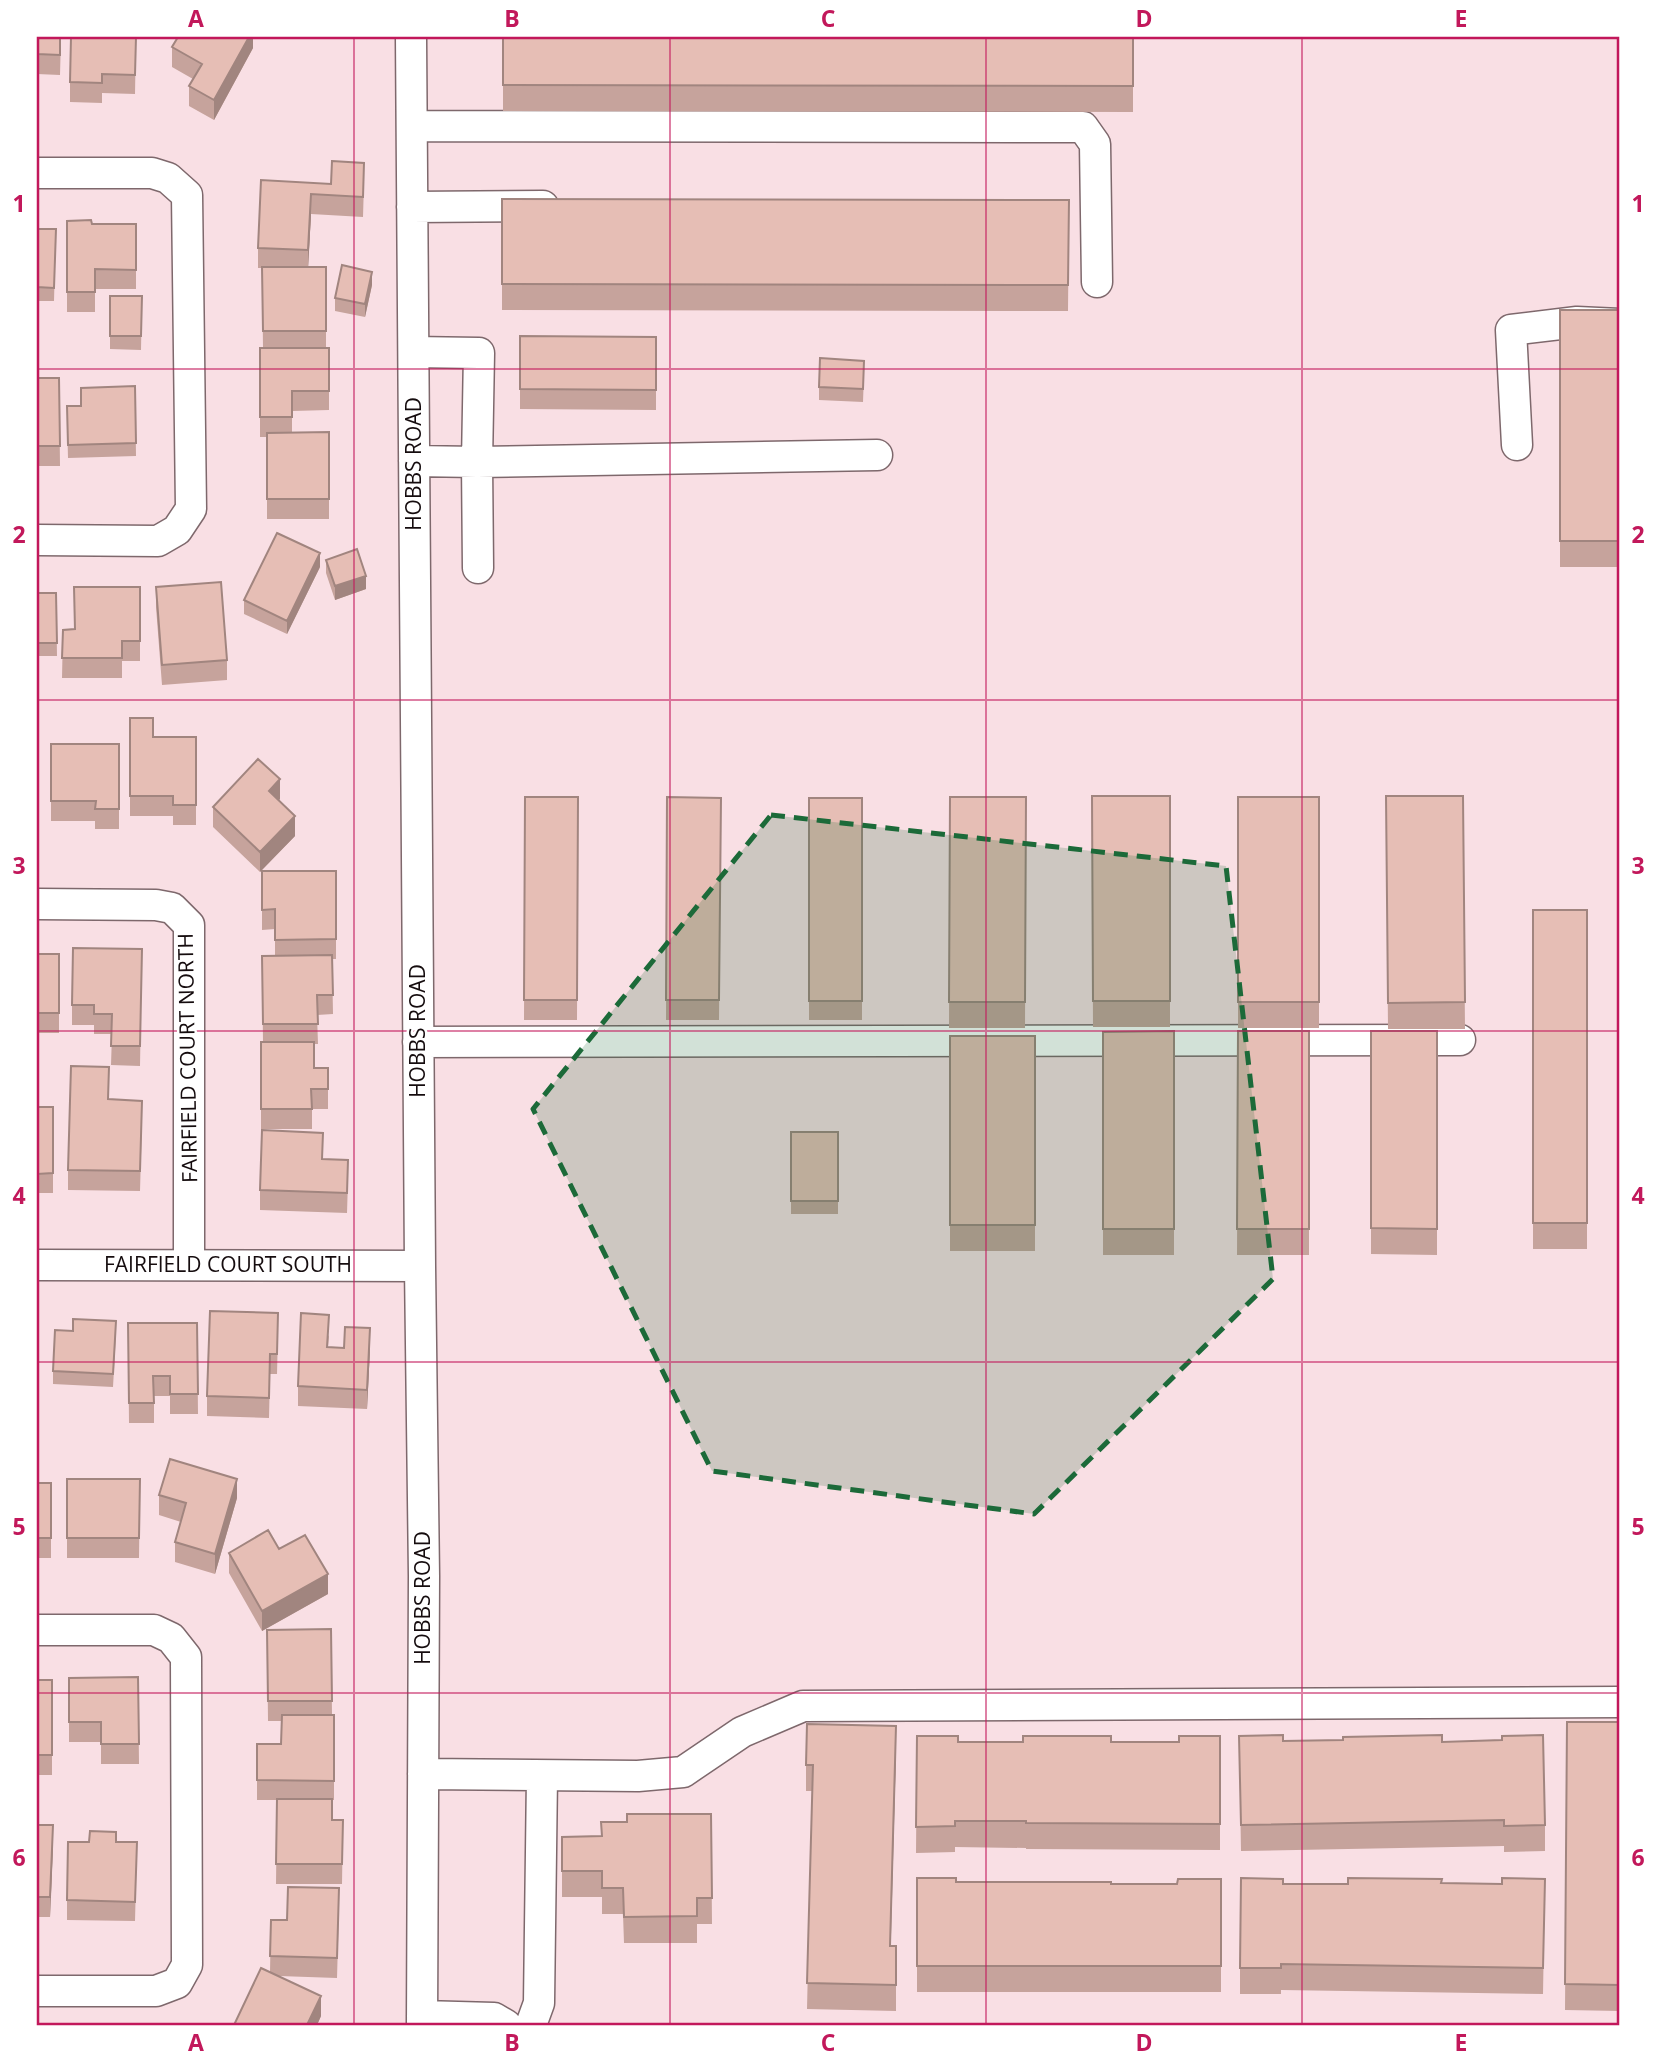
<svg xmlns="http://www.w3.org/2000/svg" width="1657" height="2062" font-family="'Open Sans',sans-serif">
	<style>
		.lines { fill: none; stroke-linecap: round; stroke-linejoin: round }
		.minor-casing { stroke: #7e686c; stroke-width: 33 }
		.minor { stroke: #fff; stroke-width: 30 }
		.wall { fill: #c6a39c }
		.shaded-wall { fill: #a1857f }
		.building { fill: #e6beb5; stroke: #a1857f; stroke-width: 2 }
		.marked { fill: #1c6a39; fill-opacity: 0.2; stroke: #1c6a39; stroke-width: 5; stroke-dasharray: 14 9; stroke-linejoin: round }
		.grid { fill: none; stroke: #c2185b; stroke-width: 2; stroke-opacity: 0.55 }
		.labels { text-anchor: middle; stroke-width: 5; stroke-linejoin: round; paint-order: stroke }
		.street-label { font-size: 21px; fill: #150c0e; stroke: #fff }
		.neatline { fill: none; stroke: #c2185b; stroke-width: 2.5 }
		.grid-label { font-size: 23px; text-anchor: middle; font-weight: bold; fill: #c2185b }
	</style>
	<rect width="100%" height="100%" fill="#f9dfe4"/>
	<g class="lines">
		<g class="minor-casing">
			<path id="minor" d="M411 37 420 1266 424 1576 422 2025
				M412 126 1083 127 1095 144 1097 282
				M37 173H152L168 178 187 195 191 509 177 530 158 541 37 540
				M412 207 543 206
				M414 352 479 353 477 462 414 461
				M1517 445 1511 330 1577 322 1620 324
				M478 568 477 462 877 455
				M37 904 156 905 172 908 189 925V1264
				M418 1042 1460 1040
				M37 1265 420 1266
				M37 1630H154L171 1638 186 1657 187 1965 177 1983 156 1991H37
				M423 1774 638 1776 683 1772 742 1732 803 1706 1620 1702
				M422 2016 494 2018 506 2025
				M531 2025 539 2003 542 1776"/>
		</g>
		<use href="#minor" class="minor"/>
	</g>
	<path class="wall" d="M37 37H61L60 75 37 74Z
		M136 37 135 94 102 93V103L70 102V82Z
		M253 37V48L214 120 189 106V86L193 79 172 67V47Z
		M503 37H1133V112L503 111Z
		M261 180 331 184 364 183 363 217 311 214 308 267H326V348H329V410L292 411V432H329V519H267V437H260V348H263L262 268H258V248Z
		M502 199 1069 200 1068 311 502 310Z
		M67 221 92 224H136V289H95V312H67Z
		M37 229H56L54 301H37Z
		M372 285 365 317 335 311V298Z
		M110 296H142L141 350 110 349Z
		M1560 310H1620V567H1560Z
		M520 336 656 337V410L520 409Z
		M864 374 863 402 819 400V387Z
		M37 378H59L60 466H37Z
		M135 386 136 456 68 458 67 420 81 406Z
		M326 560 366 589 335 600 326 573Z
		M320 567 287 634 244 614V600Z
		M140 587V661H122V678H62L63 630 75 629Z
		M156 587 227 660V680L162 685 156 607Z
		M37 593H56L57 656H37Z
		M130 718 153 737H196V825H173V816H130Z
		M51 744H119V829H95V821H51Z
		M1092 796H1170V1027H1093Z
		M1386 796H1463L1465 1029H1388Z
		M525 797H578L577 1020H524Z
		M667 797 721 798 719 1020H666Z
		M950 797H1026L1025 1028H949Z
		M1238 797H1319V1028H1238Z
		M809 798H862V1020H809Z
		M280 799 279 800 295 836 260 872 213 827V807Z
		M262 871H336V959H332L333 1014 317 1015 318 1044H314V1068H328V1109H312V1129H261V1042H263L262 956 275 955V929L262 930Z
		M1533 910H1587V1249H1533Z
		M142 949 140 1066 111 1065 112 1034H94V1025H72V1005Z
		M37 954H59V1033H37Z
		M1174 1031V1255H1103V1032Z
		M1238 1031H1309V1255H1237Z
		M1371 1031H1437V1255L1371 1254Z
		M950 1036H1035V1251H950Z
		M108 1099 142 1120 140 1191 68 1190V1170Z
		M37 1107H53V1193H37Z
		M791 1132H838V1214H791Z
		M323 1159 348 1180 347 1213 260 1210V1190Z
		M128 1323H197L198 1414H170V1396H154V1423H129Z
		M278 1333 277 1374H270L269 1418 207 1416V1396Z
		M116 1334 113 1387 53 1384V1371Z
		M329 1335 328 1347 370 1348 367 1409 298 1406V1386Z
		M67 1479H140L139 1558H67Z
		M37 1483H51V1558H37Z
		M159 1495 237 1498 215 1574 175 1562V1542L181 1522 159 1515Z
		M279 1549 328 1594 262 1631 229 1573V1553Z
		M331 1629 332 1715H334V1800H332V1820H343L342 1884H276L277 1800H257V1744H281L282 1721H268L267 1630Z
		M138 1677 139 1764H101V1742H69V1678Z
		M37 1680H52V1775H37Z
		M1567 1722H1620V2011L1565 2010Z
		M917 1736 958 1742H1179L1220 1736V1850L1026 1849V1848L955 1847V1852L916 1853Z
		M1239 1736 1283 1741 1442 1742 1545 1825V1851L1504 1852V1846L1241 1851Z
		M896 1752 890 1946H896V2011L807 2009 812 1791H806V1765Z
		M711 1814 712 1924H697V1943H624L623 1914H602V1897H562V1837L601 1836 627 1822Z
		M37 1825 53 1845 50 1917H37Z
		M116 1842H137L135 1921 67 1920V1900Z
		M917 1878 956 1882 1111 1884H1177L1221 1879V1992H917Z
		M1545 1879 1543 1994 1281 1990V1994H1240V1968L1283 1884H1348L1441 1883 1502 1884Z
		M339 1908 337 1978 279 1976 321 2016 317 2025H234L270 1972 271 1920H287Z"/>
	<path class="shaded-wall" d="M249 37H253V48L214 120V100Z
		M311 194V214L308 270V250Z
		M372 272V285L365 317V304Z
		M320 553V567L287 634V621Z
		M366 576V589L335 600V586Z
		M280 779V799L269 810V791Z
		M295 816V836L260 872V852Z
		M370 1328V1348L367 1409V1390Z
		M237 1479V1498L215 1574V1554Z
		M328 1574V1594L262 1631V1611Z
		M896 1726V1752L890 1972V1946Z
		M53 1825V1845L50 1917V1897Z
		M321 1996V2016L317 2025H307Z"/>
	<path class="building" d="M37 37H60V55L37 54Z
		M71 37H136L135 75 102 74V83L70 82Z
		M178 37H249L214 100 189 86 202 64 172 47Z
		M503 37H1133V86L503 85Z
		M332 161 364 163 363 197 311 194 308 250 258 248 261 180 331 184Z
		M502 199 1069 200 1068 285 502 284Z
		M91 220 92 224H136V270L95 269V292H67V221Z
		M37 229H56L54 288 37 287Z
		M342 265 372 272 365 304 335 298Z
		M262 267H326V331H263Z
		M110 296H142L141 336H110Z
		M1560 310H1620V541H1560Z
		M520 336 656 337V390L520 389Z
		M260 348H329V391H292V417H260Z
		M820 358 864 361 863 389 819 387Z
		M37 378H59L60 446H37Z
		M135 386 136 443 68 445 67 406H81V388Z
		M329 432V499H267V433Z
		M277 533 320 553 287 621 244 600Z
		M357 549 366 576 335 586 326 560Z
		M221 582 227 660 162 665 156 587Z
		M74 587H140V641H122V658H62L63 630 75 629Z
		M37 593H56L57 643H37Z
		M130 718H153V737H196V805H173V796H130Z
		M51 744H119V809H95L96 801H51Z
		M258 759 280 779 269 791 295 816 260 852 213 807Z
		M1092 796H1170V1001H1093Z
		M1386 796H1463L1465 1002 1388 1003Z
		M525 797H578L577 1000H524Z
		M667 797 721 798 719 1000H666Z
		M950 797H1026L1025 1002H949Z
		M1238 797H1319V1002H1238Z
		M809 798H862V1001H809Z
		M262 871H336V939L275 940V909L262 910Z
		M1533 910H1587V1223H1533Z
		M73 948 142 949 140 1046H111L112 1014H94V1005H72Z
		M37 954H59V1013H37Z
		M332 955 333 995H317L318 1024H263L262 956Z
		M1174 1031V1229H1103V1032Z
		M1238 1031H1309V1229H1237Z
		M1371 1031H1437V1229L1371 1228Z
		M950 1036H1035V1225H950Z
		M261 1042H314V1068H328V1089H311L312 1109H261Z
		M71 1066 109 1067 108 1099 142 1101 140 1171 68 1170Z
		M37 1107H53V1173L37 1174Z
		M262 1130 323 1133 322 1159 348 1160 347 1193 260 1190Z
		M791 1132H838V1201H791Z
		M210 1311 278 1313 277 1354H270L269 1398 207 1396Z
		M301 1313 329 1315 327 1347 344 1348 345 1327 370 1328 367 1390 298 1386Z
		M73 1319 116 1321 113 1374 53 1371 55 1330 73 1331Z
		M128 1323H197L198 1394H170V1376H153L154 1403H129Z
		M170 1459 237 1479 215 1554 175 1542 186 1503 159 1495Z
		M67 1479H140L139 1538H67Z
		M37 1483H51V1538H37Z
		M268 1530 279 1549 305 1535 328 1574 262 1611 229 1553Z
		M331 1629 332 1701H268L267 1630Z
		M138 1677 139 1744H101V1722H69V1678Z
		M37 1680H52V1755H37Z
		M282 1715H334V1781L257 1780V1744H281Z
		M1567 1722H1620V1985L1565 1984Z
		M807 1724 896 1726 890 1946H896V1985L807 1983 813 1765H806Z
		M1283 1735V1741L1343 1740V1737L1442 1735V1742L1502 1740V1736L1543 1735 1545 1825 1504 1826V1820L1241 1825 1239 1736Z
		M917 1736H958V1742H1023V1736H1111V1742H1179V1736H1220V1824L1026 1823V1821H955V1826L916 1827Z
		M277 1799H332V1820H343L342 1864H276Z
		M627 1814H711L712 1898H697V1916L624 1917 623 1888H602V1871H562V1837L602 1836 601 1822H627Z
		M37 1825H53L50 1897H37Z
		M90 1831 116 1832V1842H137L135 1902 67 1900 68 1842H89Z
		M917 1878H956V1882H1111V1884H1177L1178 1879H1221V1966H917Z
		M1241 1878 1283 1879V1884H1348V1878L1442 1879 1441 1883 1502 1884V1878L1545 1879 1543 1968 1281 1964V1968H1240Z
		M288 1887 339 1888 337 1958 270 1956 271 1920H287Z
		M261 1968 321 1996 307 2025H234Z"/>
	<path class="marked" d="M771 815 1226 866 1273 1279 1034 1514 712 1471 533 1109Z"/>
	<path class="grid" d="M354 37V2025M670 37V2025M986 37V2025M1302 37V2025M37 369H1620M37 700H1620M37 1031H1620M37 1362H1620M37 1693H1620"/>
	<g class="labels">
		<g class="street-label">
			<text transform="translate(414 464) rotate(-90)" y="7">HOBBS ROAD</text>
			<text transform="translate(418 1031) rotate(-90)" y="7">HOBBS ROAD</text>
			<text transform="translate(188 1058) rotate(-91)" y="7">FAIRFIELD COURT NORTH</text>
			<text x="228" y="1272">FAIRFIELD COURT SOUTH</text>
			<text transform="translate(423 1598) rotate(-90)" y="7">HOBBS ROAD</text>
		</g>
	</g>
	<rect width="1657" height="2062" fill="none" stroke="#ffffff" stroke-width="77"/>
	<rect x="38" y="38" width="1580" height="1986" class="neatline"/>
	<g class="grid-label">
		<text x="196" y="27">A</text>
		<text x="512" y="27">B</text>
		<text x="828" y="27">C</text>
		<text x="1144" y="27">D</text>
		<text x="1461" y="27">E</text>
		<text x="19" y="212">1</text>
		<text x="1638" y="212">1</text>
		<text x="19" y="543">2</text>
		<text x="1638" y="543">2</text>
		<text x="19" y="874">3</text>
		<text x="1638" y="874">3</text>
		<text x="19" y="1204">4</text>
		<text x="1638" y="1204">4</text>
		<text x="19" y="1535">5</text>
		<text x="1638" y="1535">5</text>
		<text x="19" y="1866">6</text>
		<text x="1638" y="1866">6</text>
		<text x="196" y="2051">A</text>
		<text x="512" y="2051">B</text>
		<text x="828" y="2051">C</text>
		<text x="1144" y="2051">D</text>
		<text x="1461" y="2051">E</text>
	</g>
</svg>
